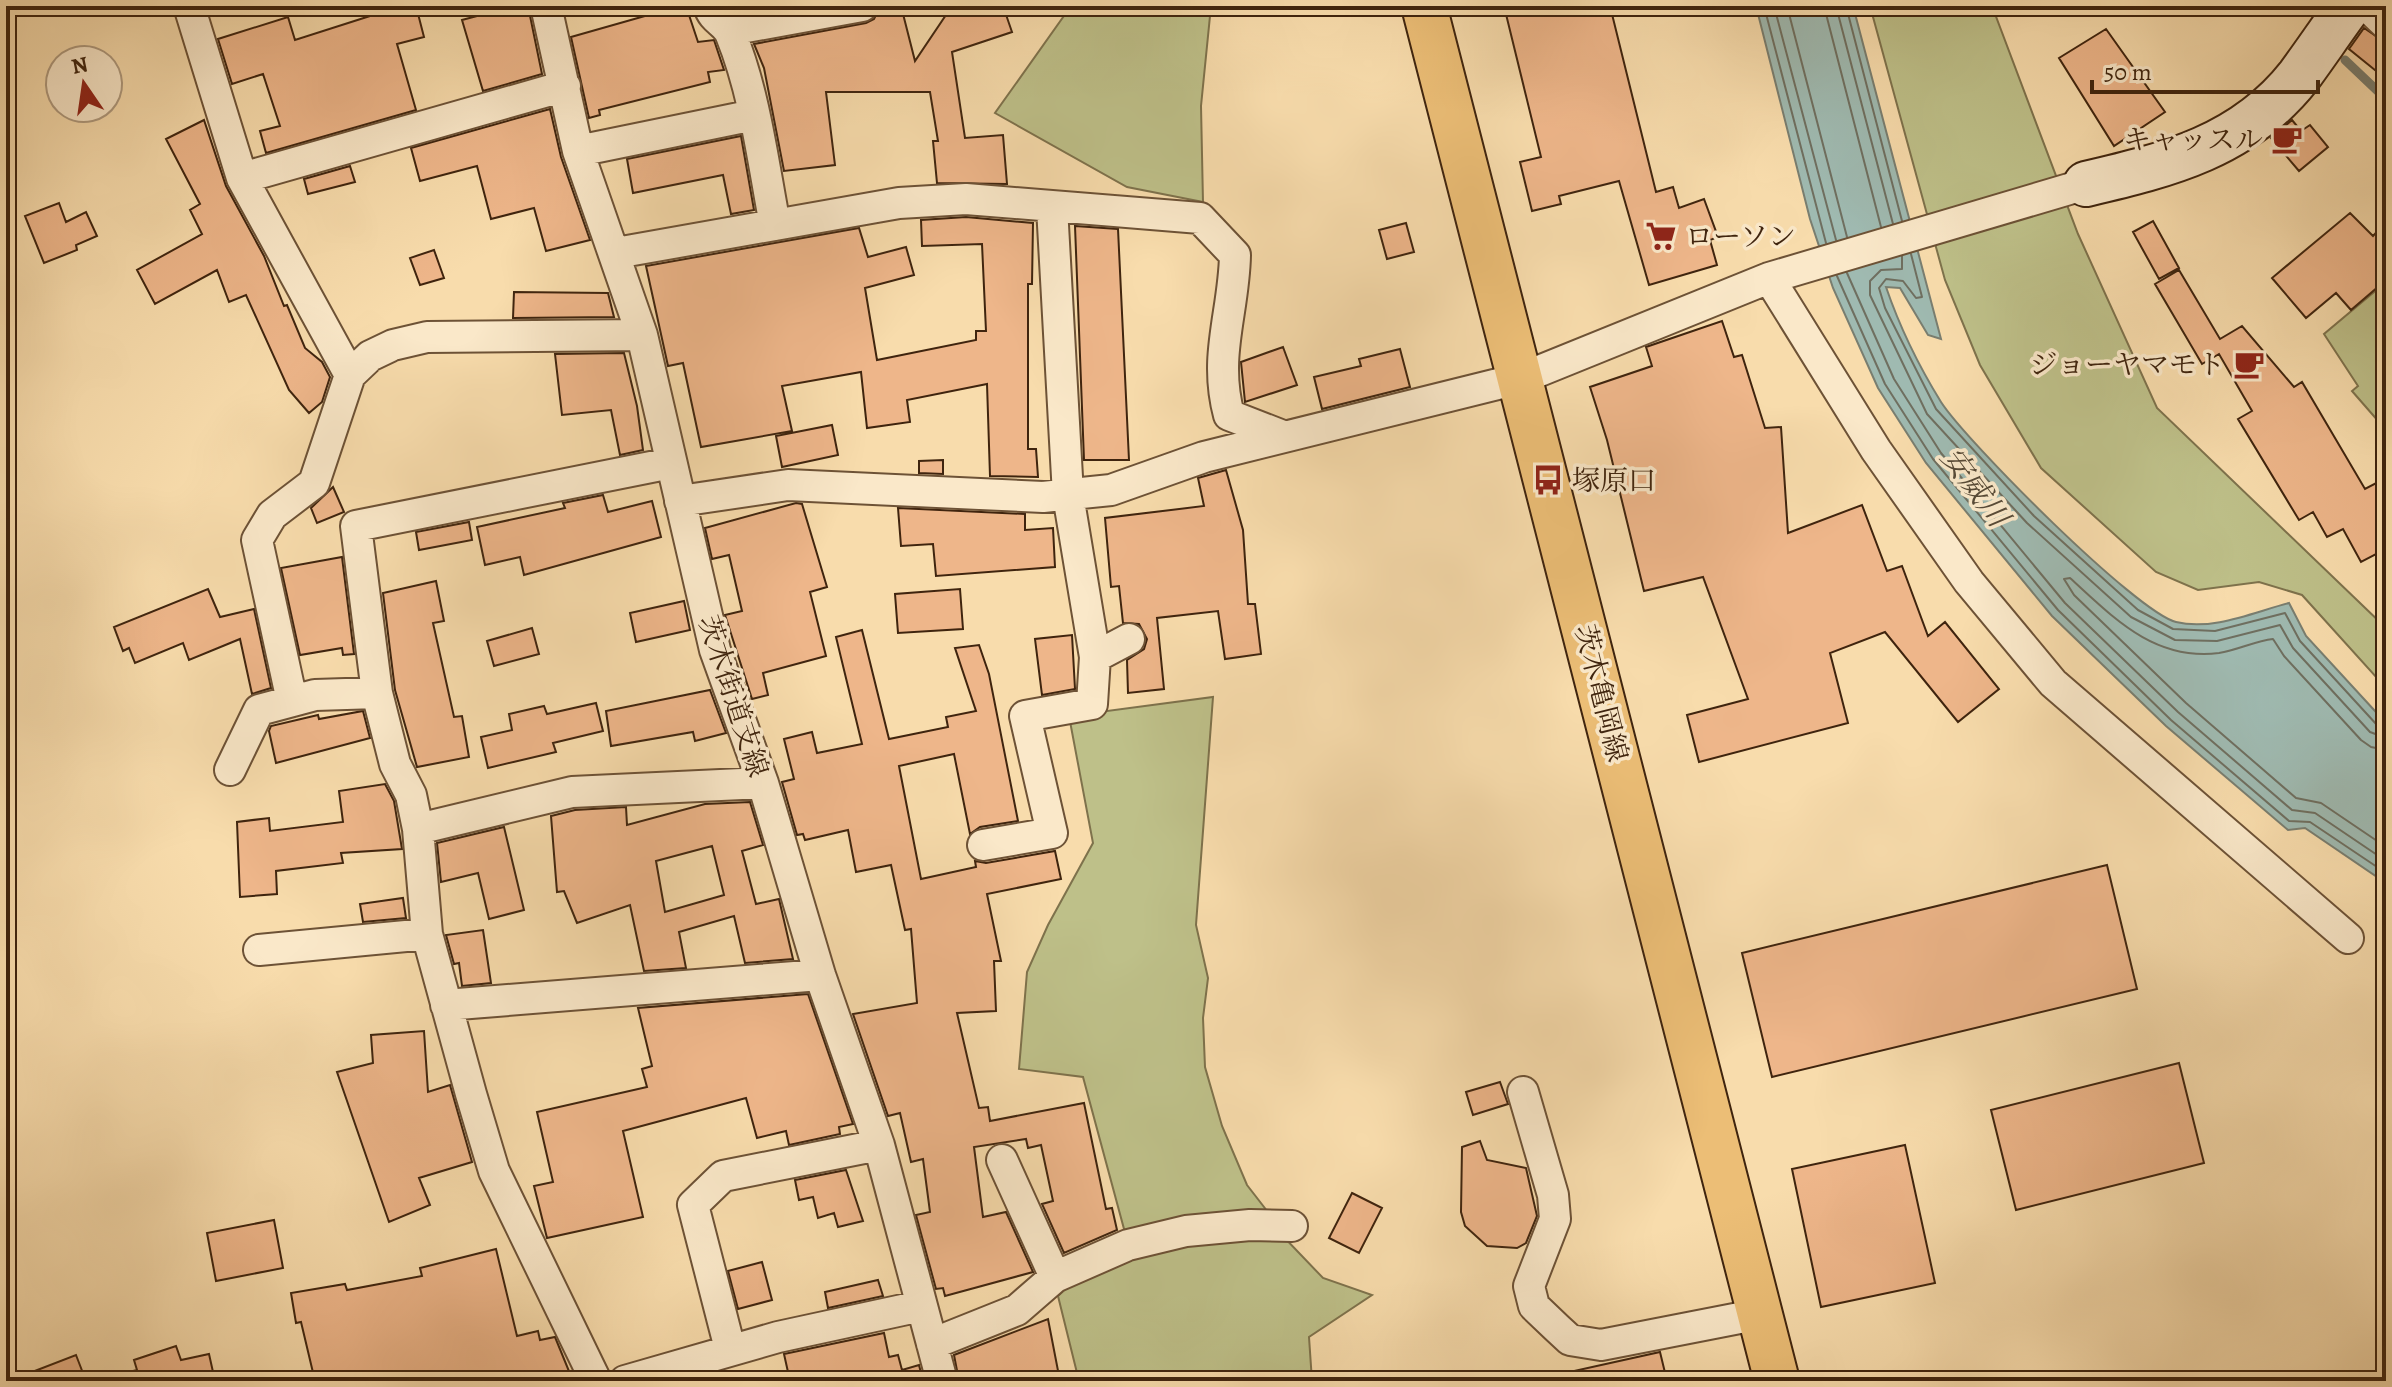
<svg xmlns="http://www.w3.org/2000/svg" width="2392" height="1387" font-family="Alegreya,'Noto Serif JP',serif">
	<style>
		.green { fill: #bec089; stroke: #7e724c; stroke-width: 2 }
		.water { fill: #9fbab1; stroke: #797e70; stroke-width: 2 }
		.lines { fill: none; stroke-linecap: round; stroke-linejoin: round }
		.shore { stroke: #6f6f60; stroke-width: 2 }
		.stream { stroke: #797e70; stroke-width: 9 }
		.building { fill: #eeb68a; stroke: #3f240e; stroke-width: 2; fill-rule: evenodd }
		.street-casing { stroke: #6d5236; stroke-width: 34 }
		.secondary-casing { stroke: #3f240e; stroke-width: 48 }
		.primary-casing { stroke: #3f240e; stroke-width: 48 }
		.street { stroke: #fae8c9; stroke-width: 30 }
		.secondary { stroke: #fae8c9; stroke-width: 44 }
		.primary { stroke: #ecbe76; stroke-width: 44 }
		.labels { text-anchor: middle; stroke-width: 7; stroke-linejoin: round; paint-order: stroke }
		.poi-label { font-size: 28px; fill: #3f240e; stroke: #fae8c9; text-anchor: end }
		.street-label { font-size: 28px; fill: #3f240e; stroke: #fae8c9 }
		.water-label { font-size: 30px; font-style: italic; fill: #574a37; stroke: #fae8c9 }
	</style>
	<rect width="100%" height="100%" fill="#f8dcac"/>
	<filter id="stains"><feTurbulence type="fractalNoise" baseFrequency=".0025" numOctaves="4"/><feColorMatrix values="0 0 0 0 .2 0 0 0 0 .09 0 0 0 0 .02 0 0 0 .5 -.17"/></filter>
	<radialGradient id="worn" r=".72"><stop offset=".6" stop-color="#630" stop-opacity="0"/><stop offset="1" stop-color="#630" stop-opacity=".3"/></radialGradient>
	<path class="green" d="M1071 6H1211L1201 106 1203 202 1127 187 995 113Z
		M1870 6H1992L2078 234 2157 408 2386 628V688L2302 595 2259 582 2198 590 2156 572 2041 468 1980 365 1945 280Z
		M2386 282V430L2352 391 2358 386 2324 334Z
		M1213 697 1196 925 1208 978 1203 1018 1205 1067 1222 1126 1247 1185 1271 1216 1127 1240 1083 1077 1019 1069 1027 972 1048 925 1093 843 1069 716Z
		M1279 1232 1323 1278 1372 1295 1309 1337 1312 1381H1079L1058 1296C1113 1239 1206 1242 1279 1232Z"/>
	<path class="water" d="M1756 6H1853L1941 339 1928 335 1900 288 1886 287C1899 325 1920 368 1941 402 1966 441 2136 612 2176 622 2213 631 2254 612 2289 603L2306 636 2386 723V883L2305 828 2288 830 2166 726 2052 616 1926 463 1878 388 1833 288 1810 219Z"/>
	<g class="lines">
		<path class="shore" d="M1764 6 1826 243
			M1774 6 1836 240
			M1787 6 1847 237
			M1824 6 1881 227
			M1836 6 1893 224
			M1846 6 1902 221
			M1911 254 1922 297 1916 298 1903 281 1886 279 1879 288 1885 308 1936 409 2034 516 2138 610 2173 629 2215 631 2285 613 2300 641 2377 725 2386 728
			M1902 256V269L1881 270 1870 281V295L1927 414 2027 523 2131 617 2175 640 2217 641 2280 625 2293 648 2370 732 2386 738
			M1847 273 1894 379 1941 453 2065 603 2178 712 2292 810 2315 813 2386 861
			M1837 276 1885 384 1933 459 2058 610 2171 720 2289 821 2310 822 2386 873
			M2386 750 2371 747 2361 740 2284 656 2273 639C2255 641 2238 650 2219 653 2154 661 2114 618 2070 578L2064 579 2074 595 2186 703 2296 798 2321 803 2386 847"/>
		<path class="stream" d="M2345 60 2386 99"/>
	</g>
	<path class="building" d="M382 6H416L424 37 397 44 416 110 266 153 260 131 280 126 263 74 232 84 218 39 288 17 295 40 370 16 369 9Z
		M515 6H528L542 74 483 91 462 20Z
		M680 6H686L698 42 714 40 724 70 708 72 710 82 599 110 600 115 589 118 571 37Z
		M880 6H901L915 61 952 6H1003L1012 32 952 52 965 138 1003 135 1007 184 937 183 933 141H938L930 92H826L835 165 784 171 764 68 754 44 866 23 874 19Z
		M1504 6H1610L1656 192 1673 187 1679 208 1704 199 1718 237 1710 240 1717 265 1649 285 1619 181 1559 196 1561 204 1532 211 1520 162 1541 157Z
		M2364 28 2386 43V79L2349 49Z
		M2106 29 2165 112 2114 146 2059 58Z
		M550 109 561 157 590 240 546 251 534 208 491 219 477 166 420 181 411 148Z
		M204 120 226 186 264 256 284 306 287 305 305 348 322 362 330 377 322 402 309 413 289 390 246 295 229 302 217 270 155 304 137 270 202 234 190 210 200 204 166 139Z
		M2292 120 2301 131 2310 125 2328 147 2299 171 2271 138Z
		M741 136 754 210 731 214 723 175 633 193 627 159Z
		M350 166 355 182 308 194 304 179Z
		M59 203 66 222 86 212 97 236 76 245 77 250 44 263 25 216Z
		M2350 213 2373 236 2386 222V280L2351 310 2336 293 2306 318 2272 278Z
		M966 217 1033 223 1032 284H1028V449H1036L1038 477 990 476 987 384 907 400 910 422 867 428 861 372 782 386 792 431 701 447 683 363 668 366 646 266 859 228 868 257 906 247 914 275 865 288 877 360 976 340V331H986L982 244 922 246 921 220Z
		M2153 221 2179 268 2159 279 2133 232Z
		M1406 223 1414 252 1387 259 1379 230Z
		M1075 226 1118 229 1129 460H1084Z
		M434 250 444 278 420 285 410 258Z
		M2179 270 2220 339 2242 326 2294 387 2302 382 2365 489 2386 478V549L2361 562 2343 529 2327 537 2313 512 2299 520 2238 419 2252 411 2219 354 2202 364 2155 284Z
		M514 292 608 293 614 317 513 318Z
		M1722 321 1734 357 1742 355 1765 428 1781 427 1788 533 1862 505 1887 571 1902 566 1928 636 1945 622 1999 689 1958 722 1885 632 1830 653 1848 723 1699 762 1687 715 1748 699 1703 577 1644 591 1607 440 1590 387 1652 366 1646 347Z
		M1283 347 1297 385 1245 402 1241 362Z
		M1400 349 1410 387 1322 409 1314 377 1361 366 1359 359Z
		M624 353 637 406 643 450 620 455 611 410 562 415 555 354Z
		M832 425 838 455 782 467 776 436Z
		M943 460V474L919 473V461Z
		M1226 470 1243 530 1248 604H1255L1261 654 1225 659 1218 611 1157 618 1164 689 1128 693 1127 660 1144 649 1147 639 1139 624 1123 623 1119 586 1111 587 1105 518 1204 506 1198 478Z
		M333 487 344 512 317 523 311 508Z
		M603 495 608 512 652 501 661 537 524 575 520 557 485 565 477 527 565 508 563 503Z
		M796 503 802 504 827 587 810 592 826 656 763 673 768 695 752 699 725 615 742 611 729 555 712 559 705 528Z
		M898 508 1025 514V530L1053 528 1055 567 936 576 933 544 901 546Z
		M469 522 472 540 419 550 416 532Z
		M342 557 354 654 343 655 342 648 300 655 281 568Z
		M436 581 444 621 433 623 454 717 462 716 469 757 417 767 395 690 383 593Z
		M208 589 220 617 254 609 271 688 252 694 240 639 189 660 183 643 135 663 129 648 123 651 114 627Z
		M960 589 963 629 898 633 895 594Z
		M684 601 690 630 636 642 630 613Z
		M532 628 539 654 494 666 487 641Z
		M862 630 889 739 948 727 946 717 976 711 955 648 979 645 989 674 1018 821 980 827 970 834 954 754 899 766 921 879 976 867 975 861 986 863 1055 851 1061 879 987 894 1001 961H994L996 1011 957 1013 979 1108 988 1107 990 1121 1084 1103 1106 1209 1112 1208 1117 1230 1064 1253 1042 1204 1053 1201 1041 1145 1028 1148 1026 1139 974 1147 983 1217 1006 1212 1033 1272 945 1296 943 1288 936 1289 916 1215 930 1212 923 1159 911 1162 900 1113 888 1116 853 1014 917 1003 911 929 905 930 891 865 856 872 848 830 805 840 803 834 797 835 782 782 794 779 784 739 812 732 817 753 862 744 836 637Z
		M1072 635 1075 689 1042 695 1035 639Z
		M710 690 726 733 695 741 693 732 611 746 606 711Z
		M596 703 603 731 553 743 556 752 488 768 481 737 512 730 509 714 544 706 547 714Z
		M363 711 370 738 276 763 269 731 271 726 318 715 319 719Z
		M385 784 394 801 402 849 341 853 343 863 276 871 277 894 240 897 237 822 269 818 270 831 343 822 339 791Z
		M750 802 763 845 742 851 756 904 779 899 793 959 745 963 734 916 679 932 686 968 644 971 630 905 577 923 564 891 557 892 551 816 575 810 626 807 627 825 705 804ZM712 846 724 895 665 912 656 861Z
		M504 827 524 910 489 919 478 873 441 882 437 843Z
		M2107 865 2137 989 1772 1077 1742 953Z
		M403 898 406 918 363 922 360 904Z
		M483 930 491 983 462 986 459 963 454 964 446 935Z
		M808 994 853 1124 839 1127 840 1134 789 1145 786 1131 757 1138 746 1098 623 1131 643 1217 547 1238 534 1186 553 1182 537 1112 647 1087 642 1069 652 1066 638 1008Z
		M424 1031 428 1092 450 1085 472 1162 419 1178 430 1205 389 1222 337 1072 373 1063 371 1035Z
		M2179 1063 2204 1163 2016 1210 1991 1110Z
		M1500 1082 1508 1104 1473 1115 1466 1092Z
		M1480 1141 1487 1160 1526 1168 1537 1216 1526 1243 1517 1248 1487 1246 1465 1226 1461 1212 1462 1147Z
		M1905 1145 1935 1283 1821 1307 1792 1169Z
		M846 1170 863 1221 838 1227 834 1213 818 1218 813 1197 799 1200 795 1180Z
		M1352 1193 1382 1208 1359 1253 1329 1238Z
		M274 1220 283 1268 216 1281 207 1233Z
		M496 1249 517 1336 538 1331 540 1340 555 1337 573 1381H315L301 1322 296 1323 291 1293 345 1284 347 1290 422 1276 420 1268Z
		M762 1262 772 1300 738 1309 728 1271Z
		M878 1280 883 1296 828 1308 825 1292Z
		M1048 1319 1060 1381H959L954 1355Z
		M884 1333 889 1357 898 1355 902 1370 919 1365 923 1381H819L818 1376 790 1381 784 1354Z
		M176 1346 181 1360 209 1354 215 1381H134L133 1371 137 1370 134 1360Z
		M1660 1352 1667 1381H1575L1574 1371Z
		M76 1355 86 1381H14V1379Z"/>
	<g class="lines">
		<g class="street-casing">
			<path id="street" d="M189 6 242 178 350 375
				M546 6 578 151 642 335 715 650 763 783 820 975 879 1145 942 1381
				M709 6C713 21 726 22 731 35 755 94 763 162 775 225
				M2367 6 2386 24
				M730 30 862 6
				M578 151 754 115
				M242 178 565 86
				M616 253 899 203 966 199 1200 218 1235 255C1234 312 1213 356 1229 415L1283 436
				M1769 278 1876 450 1969 582 2053 683 2348 938
				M680 501 788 485 1043 497 1111 490 1204 457 1522 378 1769 278 2086 184
				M1095 657 1129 639
				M292 701 257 540 272 515 314 483 350 375 370 356 393 345 427 337 642 335
				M230 770 259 710 315 695 377 693
				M418 829 572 792 763 783
				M983 845 1052 833 1025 716 1092 704 1095 657 1068 495 1052 207
				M259 950 427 934
				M446 1005 820 975
				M1523 1092 1553 1195 1555 1219 1529 1286 1534 1306 1557 1328 1570 1340 1601 1345 1760 1314
				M1002 1160 1055 1277
				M728 1341 693 1205 723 1176 879 1145
				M932 1344 1017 1310 1055 1277 1128 1245 1186 1231 1250 1225 1292 1226
				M596 1381 494 1171 471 1094 427 934 418 829 411 795 395 764 377 693 356 526 671 463
				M625 1381 778 1337 921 1306"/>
		</g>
		<g class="secondary-casing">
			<path id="secondary" d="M2086 184C2168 165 2244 146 2299 76 2316 53 2332 29 2349 6"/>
		</g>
		<g class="primary-casing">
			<path id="primary" d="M1424 6 1777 1381"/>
		</g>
		<use href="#street" class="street"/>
		<use href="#secondary" class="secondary"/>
		<use href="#primary" class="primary"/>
	</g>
	<defs>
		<g id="cafe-bare" transform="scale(2.4)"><path d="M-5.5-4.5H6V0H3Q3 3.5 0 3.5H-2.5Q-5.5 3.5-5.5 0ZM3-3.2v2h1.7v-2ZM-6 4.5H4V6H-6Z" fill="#8f2418" stroke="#fae8c9" stroke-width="2.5" paint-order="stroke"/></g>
		<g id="supermarket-bare" transform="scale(2.4)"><path d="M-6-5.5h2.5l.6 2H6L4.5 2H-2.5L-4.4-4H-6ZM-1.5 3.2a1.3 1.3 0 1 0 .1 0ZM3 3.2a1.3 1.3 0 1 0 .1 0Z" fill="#8f2418" stroke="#fae8c9" stroke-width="2.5" paint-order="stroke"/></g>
		<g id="bus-bare" transform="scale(2.4)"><path d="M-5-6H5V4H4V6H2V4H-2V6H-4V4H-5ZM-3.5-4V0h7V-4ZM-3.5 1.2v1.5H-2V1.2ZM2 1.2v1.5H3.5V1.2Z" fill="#8f2418" stroke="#fae8c9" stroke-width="2.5" paint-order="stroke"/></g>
	</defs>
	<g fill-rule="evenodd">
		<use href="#cafe-bare" x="2287" y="139"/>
		<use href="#supermarket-bare" x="1661" y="236"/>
		<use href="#cafe-bare" x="2249" y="364"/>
		<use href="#bus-bare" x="1548" y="480"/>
	</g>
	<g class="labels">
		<g class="poi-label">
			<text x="2263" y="149">キャッスル</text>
			<text x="1685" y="246" text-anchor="start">ローソン</text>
			<text x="2225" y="374">ジョーヤマモト</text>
			<text x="1572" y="490" text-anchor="start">塚原口</text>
		</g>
		<g class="street-label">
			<text transform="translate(1602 693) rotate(76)" y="10">茨木亀岡線</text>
			<text transform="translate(734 696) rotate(72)" y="10">茨木街道支線</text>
		</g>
		<g class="water-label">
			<text transform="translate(1975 487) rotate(53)" y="10">安威川</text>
		</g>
	</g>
	<rect width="2392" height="1387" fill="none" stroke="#f8dcac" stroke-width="32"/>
	<rect x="8" y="8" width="2376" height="1371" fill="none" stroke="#3f240e" stroke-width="4"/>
	<rect x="16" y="16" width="2360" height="1355" fill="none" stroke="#3f240e" stroke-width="2"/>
	<g transform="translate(84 84) rotate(347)"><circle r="38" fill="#fae8c9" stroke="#af9a7e" stroke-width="2"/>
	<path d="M0-6L14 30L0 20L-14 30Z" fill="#8f2418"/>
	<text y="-12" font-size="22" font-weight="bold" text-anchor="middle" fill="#3f240e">N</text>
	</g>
	<path d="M2092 80v12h226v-12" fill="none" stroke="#3f240e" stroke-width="4"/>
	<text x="2104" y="80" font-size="24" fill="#3f240e" stroke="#fae8c9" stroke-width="6" paint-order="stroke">50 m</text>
	<rect width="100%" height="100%" filter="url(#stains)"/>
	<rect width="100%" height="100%" fill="url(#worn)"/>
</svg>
